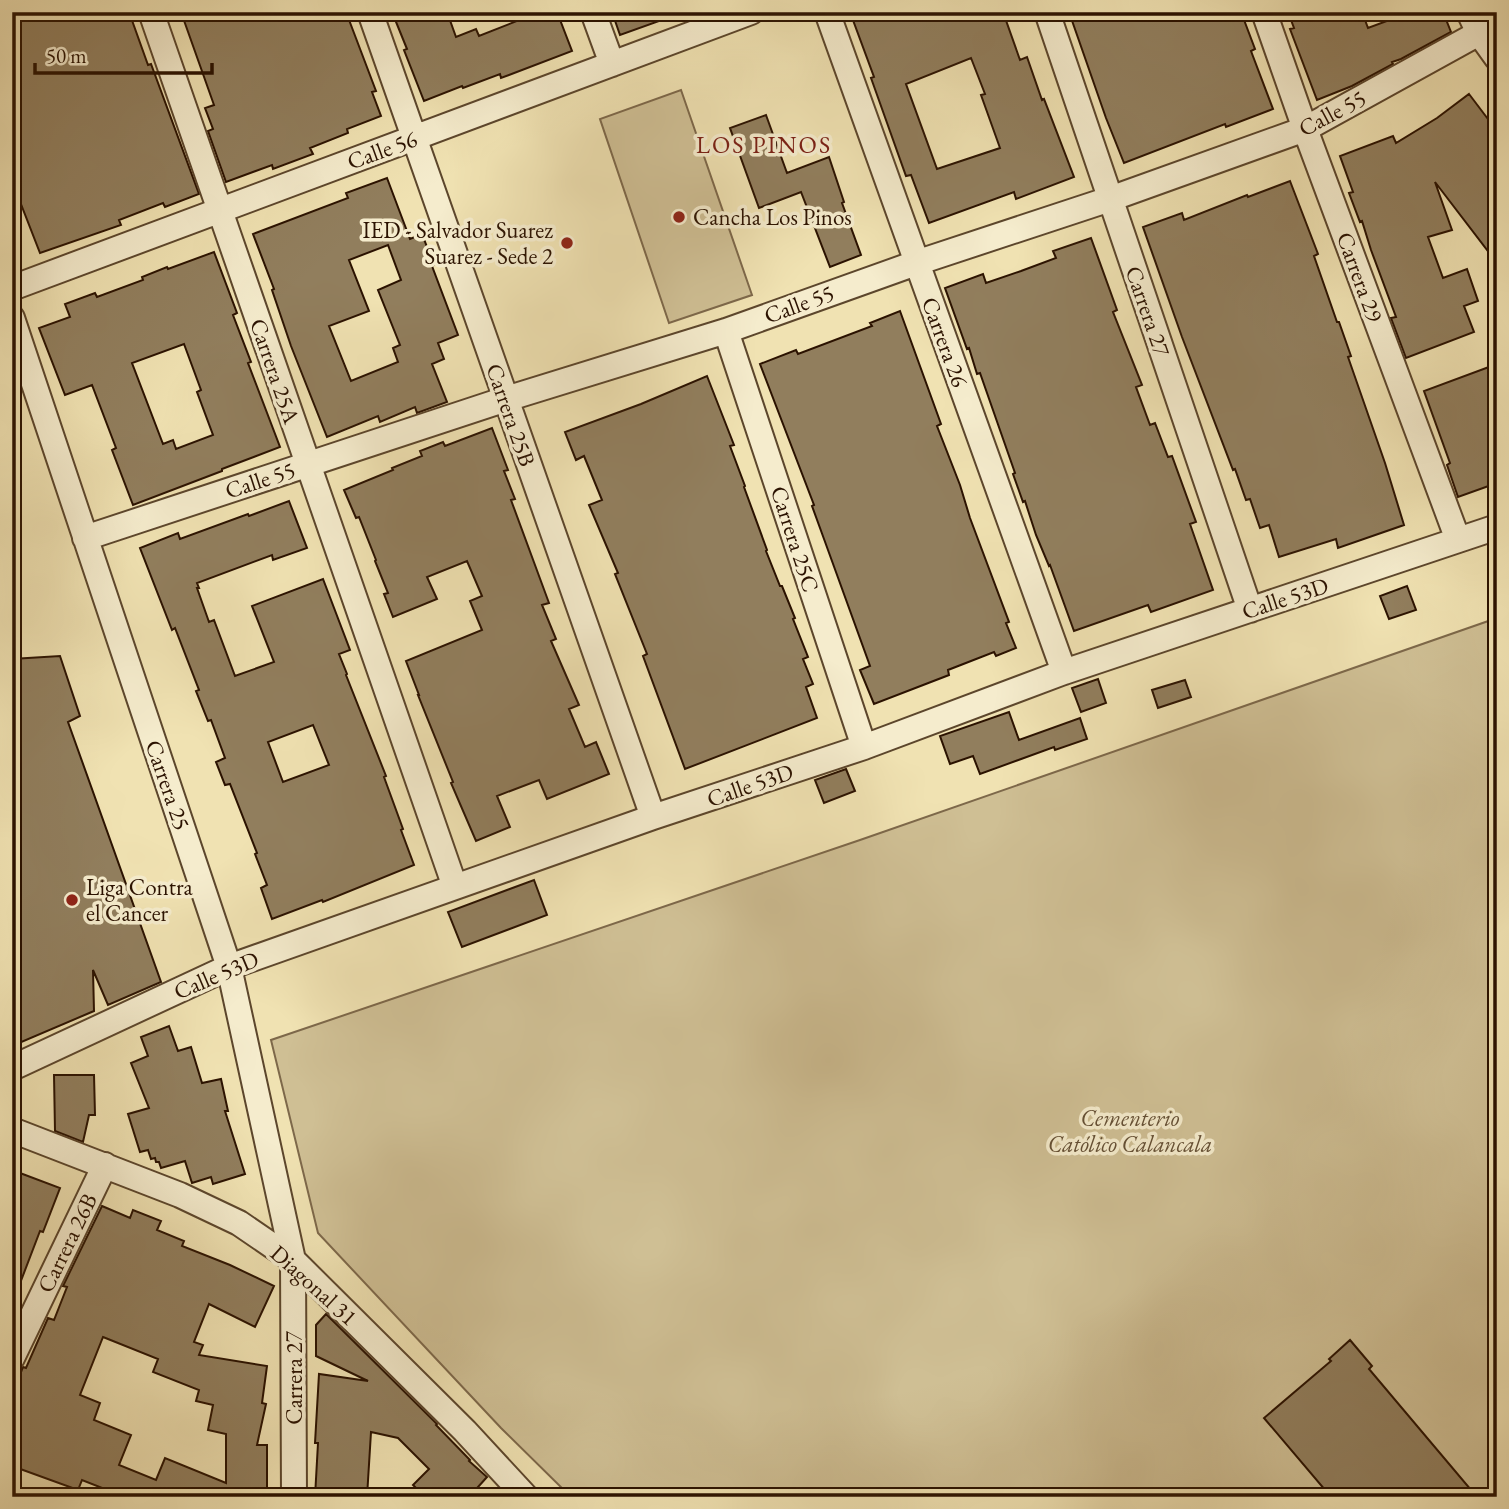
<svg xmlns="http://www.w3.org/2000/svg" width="1509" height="1509" font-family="'EB Garamond',serif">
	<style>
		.green { fill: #cfbf94; stroke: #7d684a; stroke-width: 2 }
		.building { fill: #917e5d; stroke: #2b1200; stroke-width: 2; fill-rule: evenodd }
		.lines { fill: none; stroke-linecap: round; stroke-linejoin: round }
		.minor-casing { stroke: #5c462c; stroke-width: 28 }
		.minor { stroke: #f5eccd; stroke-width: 24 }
		.poi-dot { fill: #8f2418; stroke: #f5eccd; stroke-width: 2.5 }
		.labels { text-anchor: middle; stroke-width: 7; stroke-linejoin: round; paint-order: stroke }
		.street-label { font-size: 23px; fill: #2b1200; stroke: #f5eccd }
		.poi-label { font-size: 23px; fill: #2b1200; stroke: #f5eccd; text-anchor: start }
		.park-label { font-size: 23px; font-style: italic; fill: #644f34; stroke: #f5eccd }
		.neighbourhood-label { font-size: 24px; letter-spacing: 2px; fill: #7a1f14; stroke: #f5eccd }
	</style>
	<rect width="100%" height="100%" fill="#f0e2b2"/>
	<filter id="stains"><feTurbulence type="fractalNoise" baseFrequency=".00286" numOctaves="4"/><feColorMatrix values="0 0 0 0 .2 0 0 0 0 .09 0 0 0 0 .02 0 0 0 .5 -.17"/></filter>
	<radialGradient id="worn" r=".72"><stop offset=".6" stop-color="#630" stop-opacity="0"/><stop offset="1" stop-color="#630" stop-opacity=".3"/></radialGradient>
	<path class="green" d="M681 90 752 295 669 323 600 119Z
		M1497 618V1497H571L501 1428 318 1233 271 1040 860 840Z"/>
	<path class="building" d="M12 12H129L148 65 151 64 199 194 165 207 163 203 119 220 121 225 40 253 12 181Z
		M181 12H346L376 91 372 92 381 116 347 129 348 133 310 148 313 154 273 169 272 165 226 182 208 131 213 129 205 108 214 105Z
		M392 12H447L456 37 476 29 479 36 522 19 520 12H557L572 51 501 78 500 74 463 88 462 86 424 101 404 50 407 49Z
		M612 12H675L676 15 620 35Z
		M850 12H1003L1020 60 1027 57 1042 100 1044 99 1074 177 1016 199 1014 192 929 223 911 175 906 176 871 78 874 77ZM971 58 985 94 981 95 1000 148 937 169 906 84Z
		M1069 12H1200L1202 19 1220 12H1241L1255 49 1251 51 1273 109 1226 127 1225 124 1124 163 1106 118Z
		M1288 12H1362L1368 28 1411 12H1443L1451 32 1401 59 1392 62 1393 64 1352 86 1317 100 1290 29 1294 28Z
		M1469 94 1497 131V263L1435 182 1452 230 1428 237 1443 278 1467 269 1478 301 1464 306 1474 332 1406 358 1391 318 1396 317 1371 250 1362 221 1360 222 1349 193 1353 192 1340 156 1393 136 1396 143 1437 118Z
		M766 115 787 173 829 157 844 202 842 203 861 255 830 267 801 192 759 208 730 128Z
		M387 178 410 239 422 234 434 265 432 266 458 335 438 343 444 359 432 364 447 402 417 413 415 407 380 422 378 416 327 437 291 346 272 290 274 289 253 234 348 198 346 193ZM388 245 401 280 378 290 400 345 393 348 398 362 351 381 329 326 369 311 349 260Z
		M1290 181 1318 254 1314 256 1337 322H1339L1351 356 1348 357 1385 463 1404 525 1338 548 1336 539 1279 557 1269 525 1260 528 1250 499 1246 500 1235 469 1233 470 1182 337 1143 227 1182 213 1184 220 1247 195 1248 197Z
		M1091 238 1117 310 1113 312 1142 385 1136 387 1150 425 1155 423 1168 457 1172 456 1196 522 1190 524 1213 590 1151 612 1148 605 1074 631 1050 565 1049 566 1036 535 1025 501 1023 502 1013 474 1015 473 980 373 977 374 969 348 967 349 945 288 983 274 986 283 1021 271 1056 258 1053 251Z
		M214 252 237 313 233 315 251 362 248 363 280 447 222 469V471L133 505 112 450 116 448 92 385 65 395 39 328 70 317 65 304 95 293 97 297 143 280 142 277 167 267 168 269ZM184 344 201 390 197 392 213 435 176 449 173 440 163 444 132 363Z
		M900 311 941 424 937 426 960 485 970 518 1009 622 1006 623 1016 648 996 656 994 652 948 670 949 675 874 704 860 670 870 666 824 539 812 506 814 505 760 364 796 350 798 354 872 326 870 323Z
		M1497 364V483L1458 497 1447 465 1450 463 1424 391Z
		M707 376 734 445 730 446 745 486 744 487 767 550 766 551 780 586H782L795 618 793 619 808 657 803 659 813 684 806 687 817 718 685 769 643 656 647 654 615 574 618 573 589 505 602 500 584 456 576 460 565 432 641 404Z
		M492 428 508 470 504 471 515 499 511 500 549 603 542 605 556 639 551 641 579 705 569 709 585 747 596 742 609 774 547 799 539 780 497 796 510 827 476 841 451 783 453 782 418 695H419L406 661 482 630 470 601 482 596 467 561 427 577 437 599 393 617 384 594 388 593 375 561 376 560 359 517 356 518 344 490 393 470 392 468 422 456 420 451 443 442 445 446Z
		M289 501 307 548 273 560 272 555 197 583 199 588H197L209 622 214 620 235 676 274 662 252 606 323 579 350 650 339 654 347 674 346 675 386 776 384 777 403 829 401 830 414 865 323 902 322 900 272 919 261 888 267 885 255 854 257 853 230 784 225 785 216 762 225 758 211 720 208 721 196 691 199 690 175 628 172 630 140 548 178 533 180 539 248 514 249 516ZM313 725 329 765 283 782 268 742Z
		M1407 586 1416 610 1389 619 1380 596Z
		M60 656 80 716 68 722 161 982 108 1005 93 970 94 1011 12 1046V659Z
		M1098 679 1106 703 1081 712 1072 688Z
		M1185 680 1191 697 1158 708 1152 690Z
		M1009 712 1019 740 1080 718 1087 739 1055 750 1054 747 980 774 973 756 950 764 940 736Z
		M846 769 855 791 824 803 815 780Z
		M534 880 547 915 462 947 448 912Z
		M169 1026 178 1051 191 1047 202 1083 221 1079 228 1111H225L245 1174 213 1184 211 1177 192 1183 185 1161 161 1168 159 1162H156L155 1158 151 1159 148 1150 140 1152 128 1114 149 1108 131 1063 148 1056 141 1037Z
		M54 1075H94L95 1115H89L83 1142 55 1131Z
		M12 1170 60 1188 43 1232 40 1231 14 1299H12Z
		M102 1206 130 1218 133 1210 161 1221 157 1230 184 1241 182 1246 230 1265 274 1286 255 1327 209 1304 194 1342 203 1345 199 1355 267 1366 262 1403 266 1404 257 1445H267V1497H125L82 1480 78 1490 12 1466V1406L19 1390 15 1388 23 1367 26 1368 48 1318 54 1320 67 1287 63 1286ZM103 1337 158 1359 153 1372 199 1390 196 1401 213 1405 208 1430 226 1434V1483L165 1458 156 1480 119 1465 131 1435 94 1420 100 1403 80 1395Z
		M326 1314 437 1424 436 1425 470 1460 469 1461 487 1477 478 1487 488 1497H425L413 1485 429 1469 398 1438 371 1432 367 1497H315L318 1443H315L319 1374 368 1381 316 1356V1325Z
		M1350 1340 1372 1366 1369 1369 1477 1497H1331L1264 1418 1331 1361 1329 1359Z"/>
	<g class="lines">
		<g class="minor-casing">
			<path id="minor" d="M151 12 455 887
				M370 12 653 817
				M593 12 612 64
				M827 12 1064 672
				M1047 12 1250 610
				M1264 12 1305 129 1458 540
				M1469 12 1479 33 1497 58
				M12 288 751 12
				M12 318 229 967 293 1260 294 1497
				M726 331 864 747
				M85 538 506 399 726 331 916 263 1110 199 1305 129 1479 33 1497 34
				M12 1068 229 967 653 817 864 747 1064 672 1497 527
				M12 1130 180 1195 239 1223 293 1260 465 1431 526 1497
				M12 1358 105 1165"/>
		</g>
		<use href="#minor" class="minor"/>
	</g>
	<g class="poi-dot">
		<circle cx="679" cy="217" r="7"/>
		<circle cx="567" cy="243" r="7"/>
		<circle cx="72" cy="900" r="7"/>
	</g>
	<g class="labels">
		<g class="street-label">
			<text transform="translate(1332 113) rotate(-28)" y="8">Calle 55</text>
			<text transform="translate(382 150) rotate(-20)" y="8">Calle 56</text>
			<text transform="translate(1360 277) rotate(70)" y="8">Carrera 29</text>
			<text transform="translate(799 304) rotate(-20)" y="8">Calle 55</text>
			<text transform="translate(1148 311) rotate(71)" y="8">Carrera 27</text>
			<text transform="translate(945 342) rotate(70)" y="8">Carrera 26</text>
			<text transform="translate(275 371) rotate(71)" y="8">Carrera 25A</text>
			<text transform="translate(511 415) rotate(71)" y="8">Carrera 25B</text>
			<text transform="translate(260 480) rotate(-18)" y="8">Calle 55</text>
			<text transform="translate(795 539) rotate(72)" y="8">Carrera 25C</text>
			<text transform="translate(1285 598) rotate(-18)" y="8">Calle 53D</text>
			<text transform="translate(168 785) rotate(71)" y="8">Carrera 25</text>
			<text transform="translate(750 785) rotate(-19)" y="8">Calle 53D</text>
			<text transform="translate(216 975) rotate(-23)" y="8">Calle 53D</text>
			<text transform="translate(67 1243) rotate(-64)" y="8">Carrera 26B</text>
			<text transform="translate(314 1285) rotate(42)" y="8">Diagonal 31</text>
			<text transform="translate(294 1378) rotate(-90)" y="8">Carrera 27</text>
		</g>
		<g class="poi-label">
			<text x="693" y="225">Cancha Los Pinos</text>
			<text x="553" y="238" text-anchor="end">IED - Salvador Suarez<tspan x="553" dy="26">Suarez - Sede 2</tspan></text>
			<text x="86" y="895">Liga Contra<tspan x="86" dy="26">el Cancer</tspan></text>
		</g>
		<g class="park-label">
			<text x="1130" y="1126">Cementerio<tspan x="1130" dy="26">Católico Calancala</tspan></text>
		</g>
		<g class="neighbourhood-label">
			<text x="764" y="153">LOS PINOS</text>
		</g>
	</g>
	<rect width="1509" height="1509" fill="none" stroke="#f0e2b2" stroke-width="42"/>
	<rect x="14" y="14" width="1481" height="1481" fill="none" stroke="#2b1200" stroke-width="3.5"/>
	<rect x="21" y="21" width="1467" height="1467" fill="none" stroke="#2b1200" stroke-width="2"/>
	<path d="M35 63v10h177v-10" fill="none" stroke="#2b1200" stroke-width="3.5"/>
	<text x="46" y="63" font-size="21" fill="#2b1200" stroke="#f5eccd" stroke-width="5" paint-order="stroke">50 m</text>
	<rect width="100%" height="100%" filter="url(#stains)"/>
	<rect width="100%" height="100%" fill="url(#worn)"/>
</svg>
